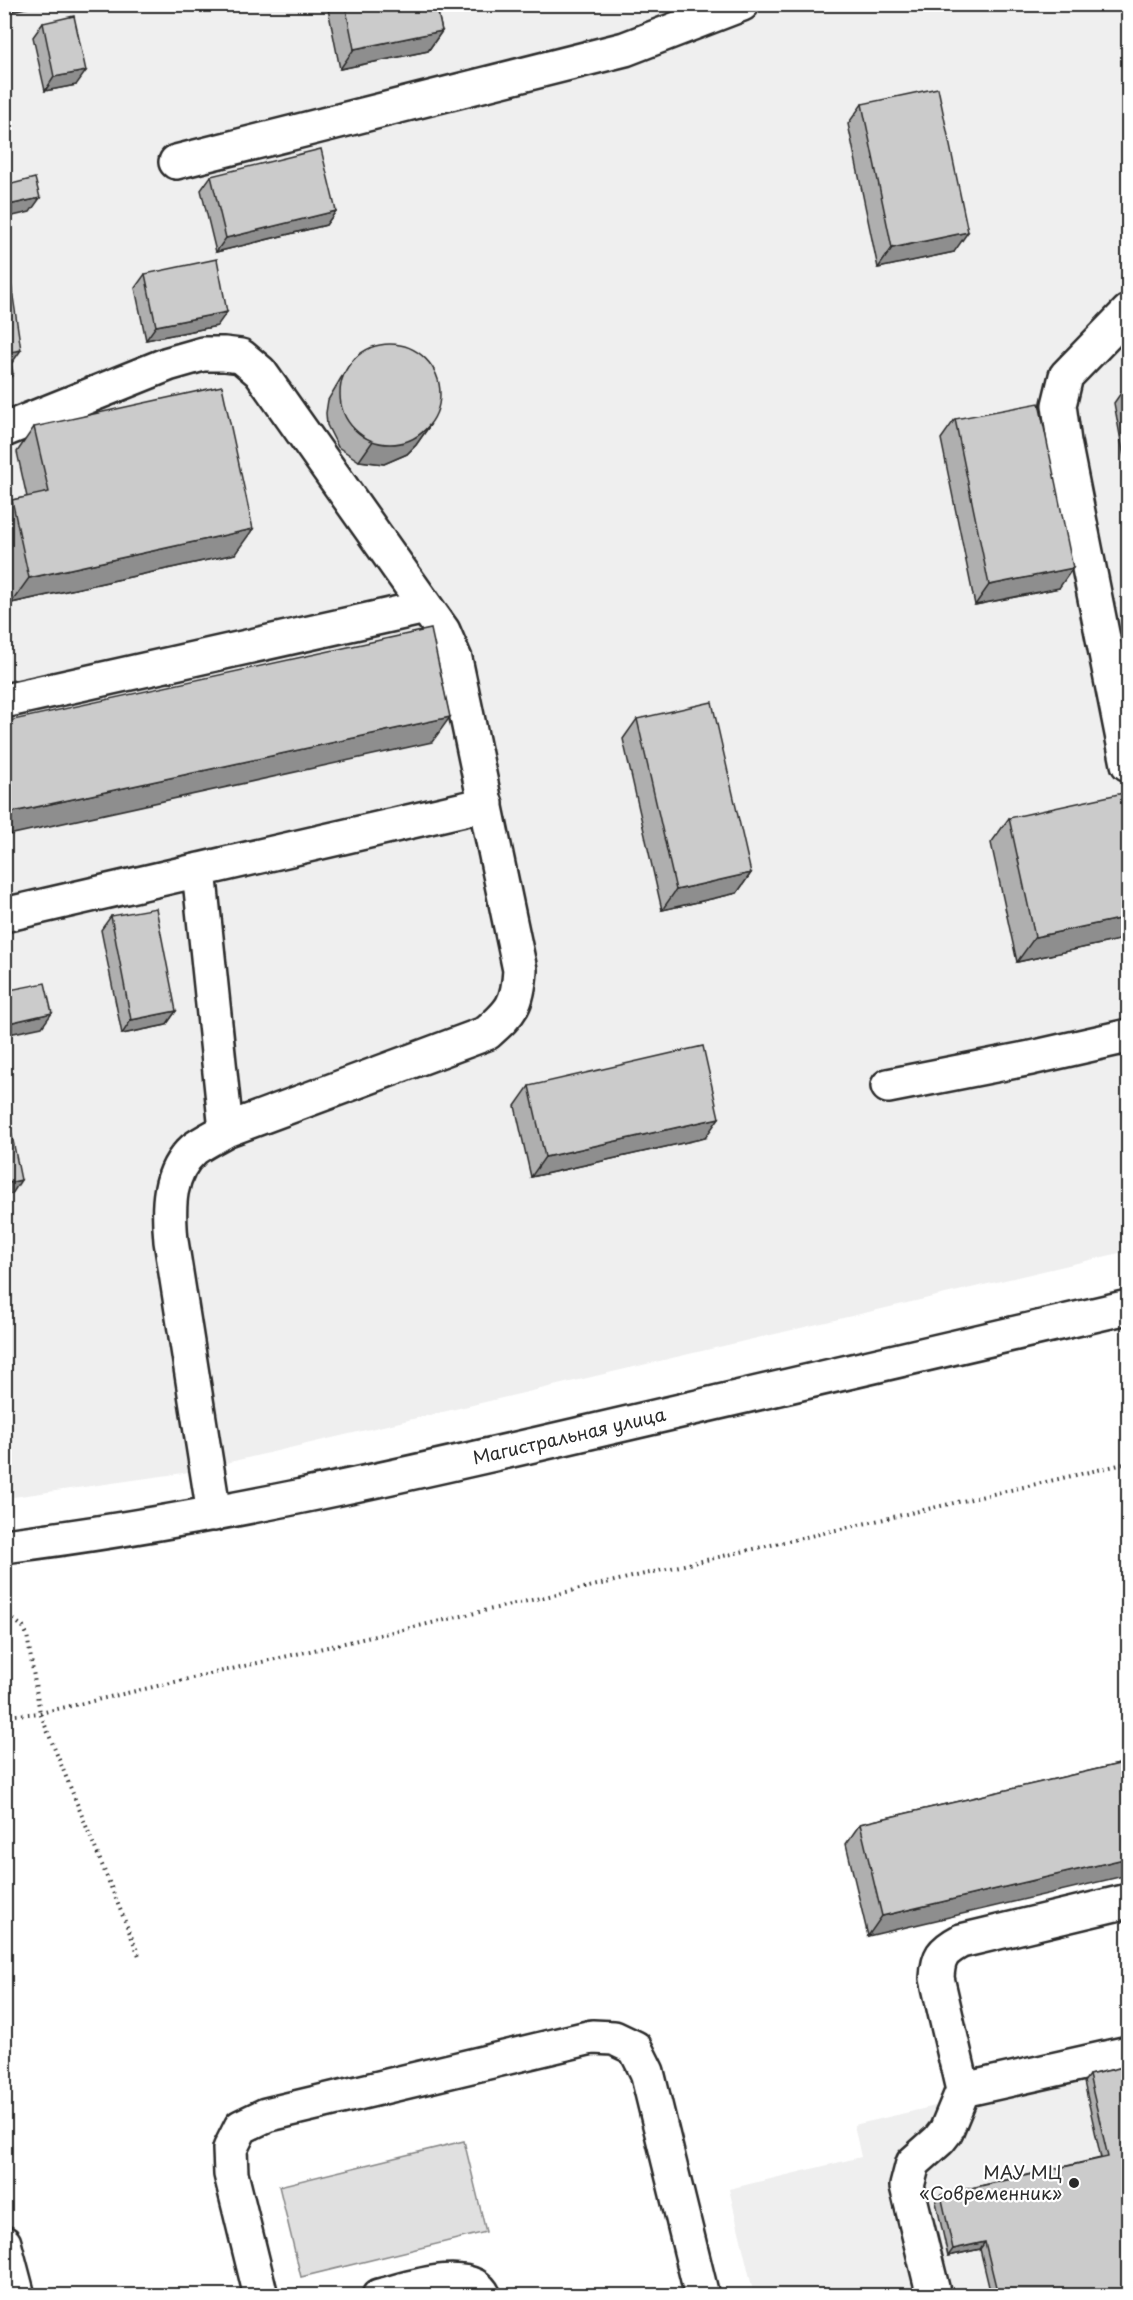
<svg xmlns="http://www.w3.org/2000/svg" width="1133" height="2300" font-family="'Playpen Sans',sans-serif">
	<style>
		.built { fill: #efefef }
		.green { fill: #e0e0e0; stroke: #868686; stroke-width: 1.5 }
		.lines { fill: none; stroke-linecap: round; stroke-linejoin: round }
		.minor-casing { stroke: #2b2b2b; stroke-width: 38 }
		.major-casing { stroke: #2b2b2b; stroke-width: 38 }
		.path { stroke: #2b2b2b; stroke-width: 4; stroke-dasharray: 1.5 4.5; stroke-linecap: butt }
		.minor { stroke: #fff; stroke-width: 33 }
		.major { stroke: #fff; stroke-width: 33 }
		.wall { fill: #afafaf; stroke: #2b2b2b; stroke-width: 1.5 }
		.shaded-wall { fill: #8e8e8e; stroke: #2b2b2b; stroke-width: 1.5 }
		.building { fill: #cbcbcb; stroke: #2b2b2b; stroke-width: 1.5 }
		.poi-dot { fill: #2b2b2b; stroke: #fff; stroke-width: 2 }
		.labels { text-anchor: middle; stroke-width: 4.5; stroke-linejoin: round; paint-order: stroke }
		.street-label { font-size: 18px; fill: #2b2b2b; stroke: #fff }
		.poi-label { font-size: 18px; fill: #2b2b2b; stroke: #fff; text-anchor: end }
	</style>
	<rect width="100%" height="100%" fill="#fff"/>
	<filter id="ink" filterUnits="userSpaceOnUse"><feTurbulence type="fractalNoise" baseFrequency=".0167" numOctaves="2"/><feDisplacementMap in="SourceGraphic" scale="12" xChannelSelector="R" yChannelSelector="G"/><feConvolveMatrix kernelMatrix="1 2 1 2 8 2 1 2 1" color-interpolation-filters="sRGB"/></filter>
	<g filter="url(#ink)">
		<path class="built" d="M5 5H1128V1251L183 1473 13 1497 5 1496Z
			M1128 2061V2295H754L729 2189 861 2157 854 2125Z"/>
		<path class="green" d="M464 2141 486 2232 301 2277 279 2186Z"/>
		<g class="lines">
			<g class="minor-casing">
				<path id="minor" d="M176 162 625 49 742 4
					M1128 312 1066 376 1059 405 1064 442 1128 764
					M4 430 168 364 203 354H224L241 356 260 372 443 631 455 659 520 970C518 1004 512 1011 487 1033L226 1130C216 1136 203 1142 194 1149 167 1173 168 1208 171 1241L214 1514
					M9 700 426 607
					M199 870 226 1130
					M4 915 486 804
					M888 1086 1031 1058 1128 1036
					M1128 1901 961 1941C942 1951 938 1957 937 1978L963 2090 1128 2053
					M4 2243 18 2296
					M261 2296 231 2174 230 2149 241 2127 266 2115 592 2037 614 2038 635 2048 647 2072 702 2296
					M379 2296C404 2290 470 2266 484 2296
					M934 2296 907 2186 913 2163 939 2140 946 2131 963 2090"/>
			</g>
			<g class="major-casing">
				<g id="major">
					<path id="s1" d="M4 1546C198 1522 387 1479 577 1435 761 1392 945 1350 1128 1307"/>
				</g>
			</g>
			<path class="path" d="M4 1612 23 1627 27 1635 40 1713 140 1958
				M4 1716 40 1713 1128 1463"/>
			<use href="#minor" class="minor"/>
			<use href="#major" class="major"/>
		</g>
		<path class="wall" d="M327 4H436L442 31 428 51 340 69Z
			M43 23 76 85 45 91 33 37Z
			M862 104 954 252 878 268 848 124Z
			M211 176 336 211 326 225 216 252 201 190Z
			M145 274 217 326 146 340 135 288Z
			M355 358 430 425 416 445 407 454 384 464 359 461 338 447 327 425 326 413 328 400 341 378Z
			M1128 383V479L1114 403Z
			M955 419 1059 588 975 605 941 439Z
			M34 427 235 554 11 603 4 573V511L12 500 27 497 17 452Z
			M637 719 751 873 737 893 662 910 623 739Z
			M1009 818 1128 938 1017 962 991 843Z
			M111 916 176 1011 166 1025 122 1034 101 930Z
			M529 1086 705 1138 531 1177 515 1106Z
			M1128 1762 868 1936 846 1844 860 1824Z
			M1128 2066V2295H991L980 2249 948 2256 936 2202 941 2195 1101 2158 1084 2082 1089 2075Z"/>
		<path class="shaded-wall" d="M4 4H43L4 13Z
			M442 31 428 51 340 69 354 49Z
			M86 71 76 85 45 91 54 77Z
			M40 198 30 212 4 218V206Z
			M336 211 326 225 216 252 226 238Z
			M968 232 954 252 878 268 892 248Z
			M227 312 217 326 146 340 156 326Z
			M21 350 7 370 10 352Z
			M13 374 4 386V375Z
			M430 425 416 445 407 454 384 464 359 461 373 441Z
			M253 529 235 554 11 603 29 578Z
			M1073 568 1059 588 975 605 989 585Z
			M450 717 432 742 4 836V814Z
			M751 873 737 893 662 910 676 890Z
			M1128 917V938L1017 962 1035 937Z
			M176 1011 166 1025 122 1034 131 1020Z
			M52 1013 42 1027 4 1035V1024Z
			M719 1118 705 1138 531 1177 545 1157Z
			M21 1180 12 1194 4 1195V1184Z
			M1128 1858V1875L868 1936 882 1916Z
			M985 2242 980 2249 948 2256 953 2249Z"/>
		<path class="building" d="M345 4H436L442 31 354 49Z
			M74 16 86 71 54 77 43 23Z
			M938 88 968 232 892 248 862 104Z
			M321 149 336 211 226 238 211 176Z
			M35 178 40 198 4 206V186Z
			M5 243 21 350 10 352 13 374 4 375Z
			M217 259 227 312 156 326 145 274Z
			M340 394a50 50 0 1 1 100 0a50 50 0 1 1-100 0Z
			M222 386 253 529 29 578 12 500 49 492 34 427Z
			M1039 403 1073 568 989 585 955 419Z
			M431 629 450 717 4 814V722Z
			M712 702 751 873 676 890 637 719Z
			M1128 792V917L1035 937 1009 818Z
			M156 908 176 1011 131 1020 111 916Z
			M45 983 52 1013 4 1024V991Z
			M703 1046 719 1118 545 1157 529 1086Z
			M4 1116H8L21 1180 4 1184Z
			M1128 1762V1858L882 1916 860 1824Z
			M1128 2066V2295H998L985 2242 953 2249 941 2195 1108 2157 1089 2075Z"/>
	</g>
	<circle class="poi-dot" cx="1074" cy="2183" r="6"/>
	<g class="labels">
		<g class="street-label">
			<text dy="6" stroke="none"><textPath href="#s1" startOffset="576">Магистральная улица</textPath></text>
		</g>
		<g class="poi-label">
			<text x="1062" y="2179">МАУ МЦ<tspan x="1062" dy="21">«Современник»</tspan></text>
		</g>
	</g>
	<rect width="1133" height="2300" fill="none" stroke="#fff" stroke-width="24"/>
	<rect x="12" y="12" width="1109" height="2276" fill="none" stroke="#2b2b2b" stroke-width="2" filter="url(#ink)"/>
</svg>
